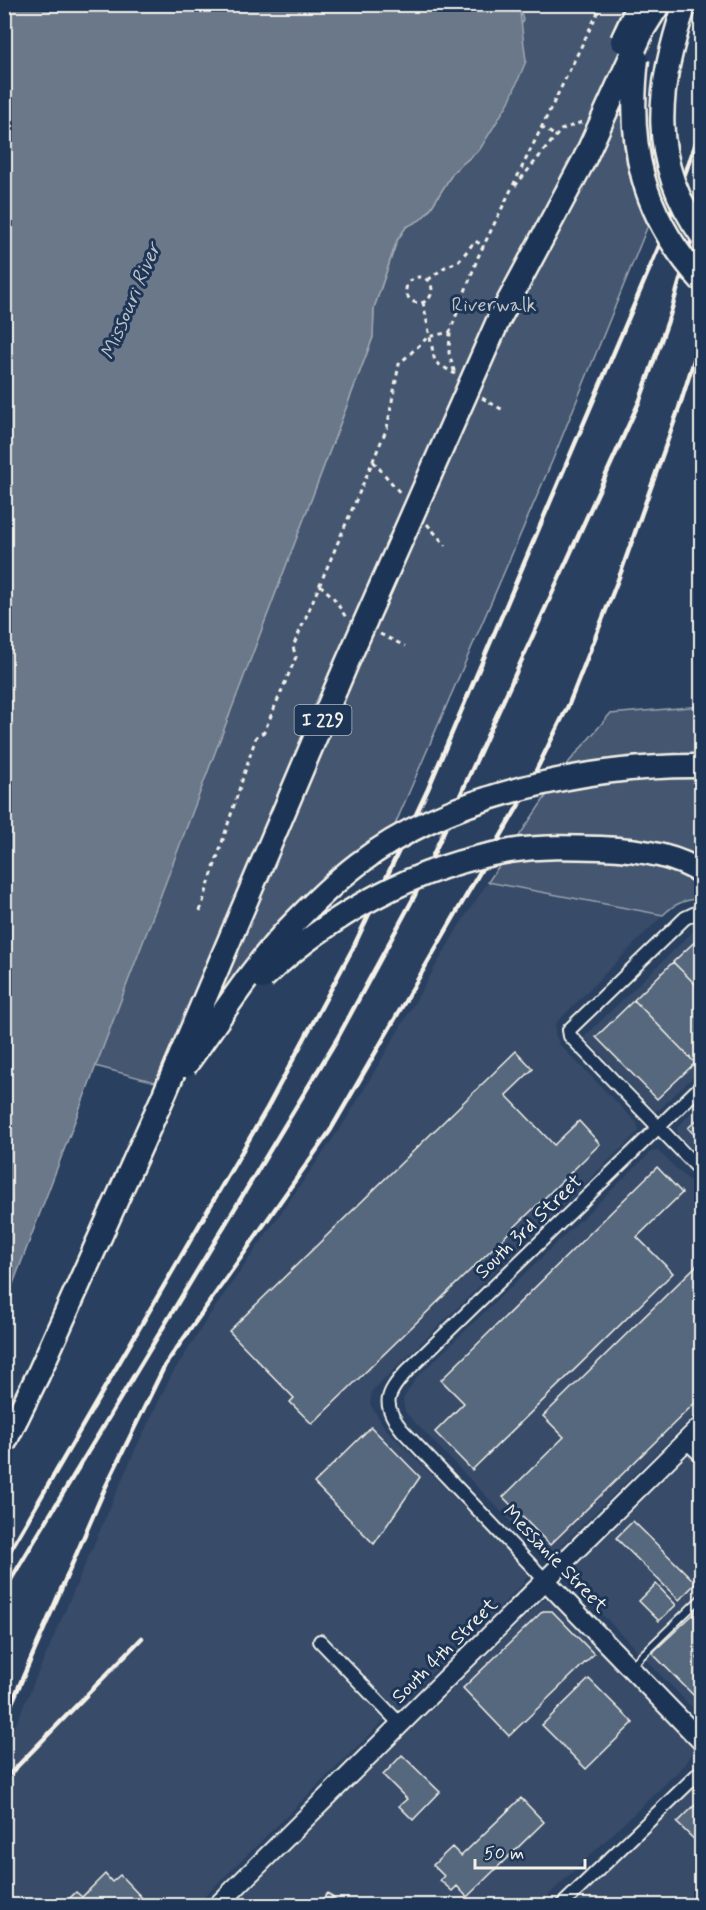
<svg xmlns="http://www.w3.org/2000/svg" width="706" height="1910" font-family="Mynerve,sans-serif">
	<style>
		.built { fill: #374c69 }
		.green { fill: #445771; stroke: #9ca4ac; stroke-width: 1.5 }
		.water { fill: #6a788a; stroke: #a1a8b0; stroke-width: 1.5 }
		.building { fill: #56677d; stroke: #f4f1e8; stroke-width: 1.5 }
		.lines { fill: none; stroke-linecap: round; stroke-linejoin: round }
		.lane-casing { stroke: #f4f1e8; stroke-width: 10 }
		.street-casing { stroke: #f4f1e8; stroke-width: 16 }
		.secondary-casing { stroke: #f4f1e8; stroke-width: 22 }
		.path { stroke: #f4f1e8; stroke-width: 3; stroke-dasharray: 4.5 4.5; stroke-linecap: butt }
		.lane { stroke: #1d3557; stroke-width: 6 }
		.street { stroke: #1d3557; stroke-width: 12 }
		.secondary { stroke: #1d3557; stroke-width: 18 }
		.rail { stroke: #f4f1e8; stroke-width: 4.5 }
		.highway-bridge-casing { stroke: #f4f1e8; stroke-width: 27; stroke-linecap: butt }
		.highway-bridge { stroke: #1d3557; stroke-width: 22 }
		.labels { text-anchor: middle; stroke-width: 6; stroke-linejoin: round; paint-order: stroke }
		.shield { fill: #1d3557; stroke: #b4b9bc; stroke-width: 1.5 }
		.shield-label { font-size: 18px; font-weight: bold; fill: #f4f1e8 }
		.park-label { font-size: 20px; fill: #bfc3c4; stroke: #1d3557 }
		.street-label { font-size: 20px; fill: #f4f1e8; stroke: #1d3557 }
		.water-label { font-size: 21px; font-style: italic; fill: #bdc1c2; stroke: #1d3557 }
	</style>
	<rect width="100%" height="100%" fill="#2a4060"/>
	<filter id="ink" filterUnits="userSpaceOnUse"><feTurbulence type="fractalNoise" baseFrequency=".0167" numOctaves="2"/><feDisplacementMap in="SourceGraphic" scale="12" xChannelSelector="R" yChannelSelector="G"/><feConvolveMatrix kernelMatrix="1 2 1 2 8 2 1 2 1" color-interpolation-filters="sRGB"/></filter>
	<g filter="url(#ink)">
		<path class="built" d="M488 882 663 915 555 1024V1034L560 1045 637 1123 639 1131 372 1391 370 1404 385 1428 526 1569 527 1576 522 1585 196 1905 5 1906V1749L135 1450 171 1376 209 1316 348 1117 459 926Z
			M701 924V1069L660 1109 655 1111 584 1037Z
			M701 1102V1158L678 1135 677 1128Z
			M658 1151 701 1192V1409L553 1554 547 1556 541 1553 405 1412 403 1399 416 1378 651 1152Z
			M693 1456 701 1464V1717L572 1583 569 1575 572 1569 686 1457Z
			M550 1598 558 1603 692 1744 693 1752 686 1764 538 1905 231 1906 543 1600Z
			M701 1777V1905H572Z"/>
		<path class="green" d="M519 5H645L635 52 651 218 553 459 394 827 350 861 263 946 155 1082 95 1066 373 337 374 308 397 241 406 227 420 220 429 211 454 171 480 149 523 20Z
			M701 706V898C685 900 675 903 663 915L488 882 569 762 610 714Z"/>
		<path class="water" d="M5 4 519 5 526 61 509 102 480 149 454 171 429 211 420 220 406 227 397 240 374 308 373 337 5 1305Z"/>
		<path class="building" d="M702 935V991L673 962Z
			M673 962 702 991V1056L695 1063 634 1000Z
			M634 1000 695 1063 657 1099 596 1037Z
			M516 1051 533 1069 506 1095 554 1145 579 1121 600 1144 312 1424 290 1402 294 1398 229 1331Z
			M702 1115V1143L688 1128Z
			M657 1167 682 1193 637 1237 673 1273 472 1470 435 1432 464 1403 441 1380Z
			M702 1260V1396L550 1545 503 1497 564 1437 543 1416Z
			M371 1427 420 1477 374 1544 314 1483Z
			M633 1521 696 1583 679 1600 616 1538Z
			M656 1584 676 1605 659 1621 639 1601Z
			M702 1606V1653L697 1658 702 1663 701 1703 652 1653Z
			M543 1611H552L594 1654 509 1736 463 1688Z
			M589 1679 633 1723 586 1769 542 1725Z
			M402 1755 440 1792 413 1820 399 1806 407 1799 383 1775Z
			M521 1798 544 1822 467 1897 457 1886 452 1891 440 1880 444 1876 433 1865 452 1847 461 1856Z
			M702 1798V1847L677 1823Z
			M105 1874 112 1882 120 1875 146 1902 142 1906H62L76 1892 82 1897Z
			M328 1893 341 1906H316Z"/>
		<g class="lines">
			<g class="lane-casing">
				<path id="lane" d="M630 1667 702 1597"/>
			</g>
			<g class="street-casing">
				<path id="street" d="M702 910 685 918 569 1030 570 1036 702 1172
					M685 1441 702 1457
					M546 1581 402 1430C382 1405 385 1395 406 1372L702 1085
					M320 1641 401 1725
					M561 1906 702 1770"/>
			</g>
			<g class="secondary-casing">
				<path id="secondary" d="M546 1581 702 1742
					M217 1906 702 1425"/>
			</g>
			<path class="path" d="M541 127 556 136
				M515 186 561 130 582 122
				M406 290a13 13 0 1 1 26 0a13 13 0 1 1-26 0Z
				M428 280 445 267 459 261 475 241 484 246
				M423 302 435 362 455 374
				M450 332 449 353 455 374
				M482 398 503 410
				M373 461 401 494
				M427 524 446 546
				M320 585 333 597 347 619
				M380 634 405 646
				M200 911 256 737 264 732 296 657 293 647 387 428 399 364 428 337 450 332 478 257 602 4"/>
			<use href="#lane" class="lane"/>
			<use href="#street" class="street"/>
			<use href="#secondary" class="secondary"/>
			<path class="rail" d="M4 1561 266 1110 353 948 428 789 660 244 702 126
				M4 1591 337 1039 414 897 640 400 670 315 702 203
				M4 1721 105 1488 165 1365 330 1131 521 801 569 704 621 572 679 408 702 335
				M4 1780 142 1638"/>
			<g class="highway-bridge-casing">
				<path id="highway-bridge" d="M685 4C657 89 647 159 702 236
					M622 41 639 4
					M637 59C627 146 642 215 702 281
					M263 978C329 915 418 865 510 851 540 846 571 847 601 848 634 849 674 854 702 873
					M185 1066C219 1020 249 971 288 929 310 906 333 883 358 864 449 794 589 765 702 766
					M4 1444 38 1375 163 1097 346 665 498 321 585 158 644 28 659 4"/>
			</g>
			<use href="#highway-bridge" class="highway-bridge"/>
		</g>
	</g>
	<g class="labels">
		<rect class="shield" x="294.5" y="705" width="57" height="30" rx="4.5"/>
		<g class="shield-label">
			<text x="323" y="726">I 229</text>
		</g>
		<g class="park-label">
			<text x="494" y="311">Riverwalk</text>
		</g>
		<g class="street-label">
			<text transform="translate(528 1226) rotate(-44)" y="7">South 3rd Street</text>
			<text transform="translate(556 1558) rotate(46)" y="7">Messanie Street</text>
			<text transform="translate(444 1650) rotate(-45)" y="7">South 4th Street</text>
		</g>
		<g class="water-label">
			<text transform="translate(130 301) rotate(-67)" y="7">Missouri River</text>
		</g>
	</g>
	<rect width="706" height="1910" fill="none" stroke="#1d3557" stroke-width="24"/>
	<rect x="12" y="12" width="682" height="1886" fill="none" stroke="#f4f1e8" stroke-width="2" filter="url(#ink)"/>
	<path d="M475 1859v9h110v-9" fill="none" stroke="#f4f1e8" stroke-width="3"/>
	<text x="484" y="1859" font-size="18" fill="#f4f1e8" stroke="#1d3557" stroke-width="4.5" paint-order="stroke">50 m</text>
</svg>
